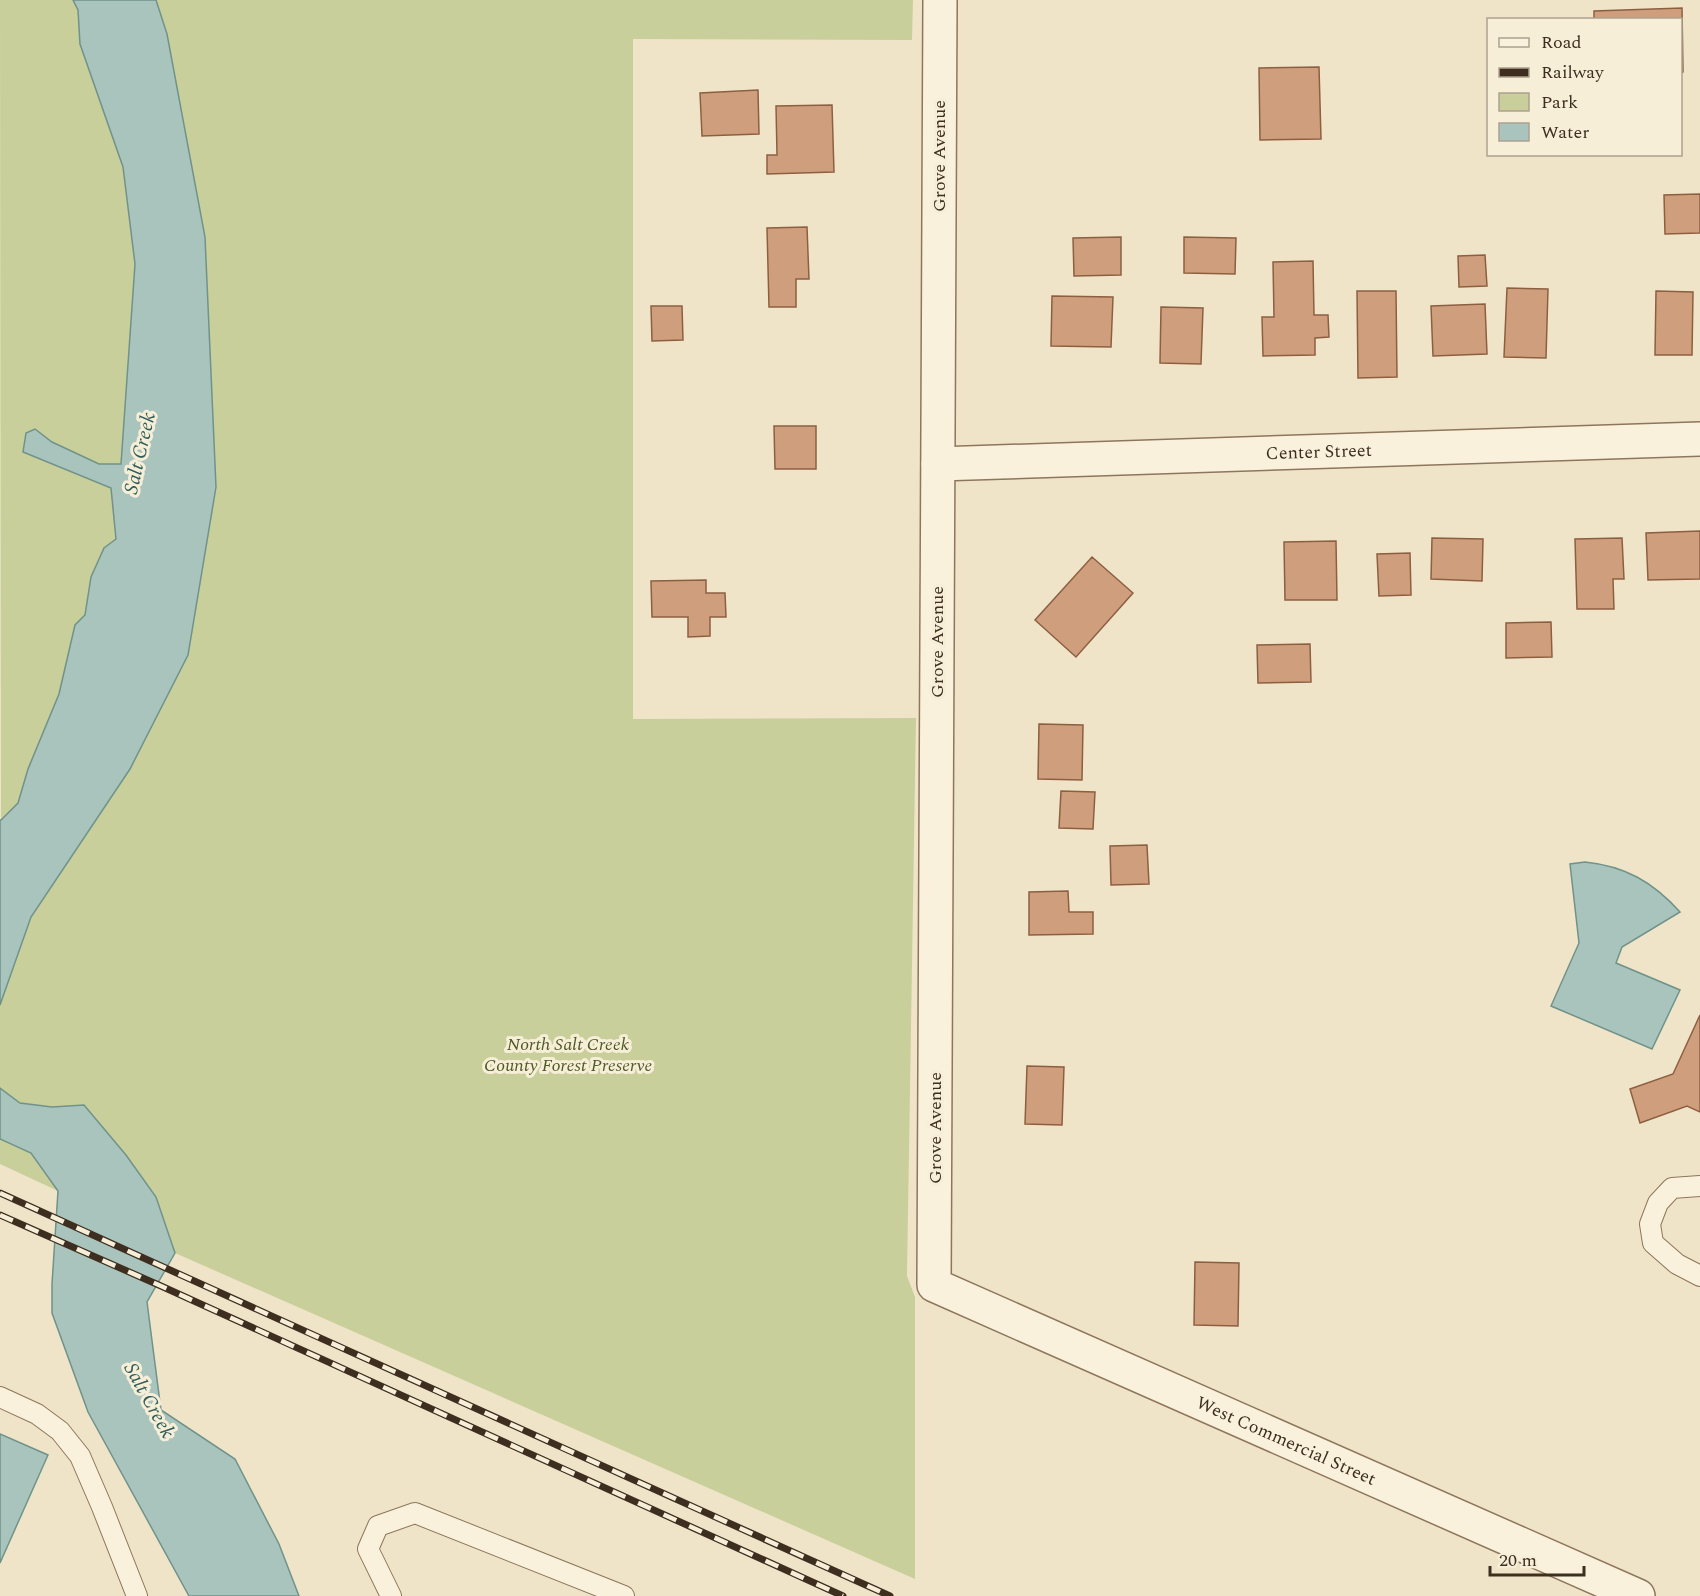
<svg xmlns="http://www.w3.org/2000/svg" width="1700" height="1596" font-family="Spectral,serif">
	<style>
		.green { fill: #c9cf9b }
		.water { fill: #a9c4bc; stroke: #6f938a; stroke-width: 1.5 }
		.building { fill: #cf9f7d; stroke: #8d5f41; stroke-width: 1.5 }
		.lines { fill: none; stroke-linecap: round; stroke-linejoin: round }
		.service-casing { stroke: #8d765c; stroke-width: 22 }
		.minor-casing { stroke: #8d765c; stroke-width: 36 }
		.service { stroke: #faf1dc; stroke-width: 20 }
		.minor { stroke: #faf1dc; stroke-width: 33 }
		.rail-casing { stroke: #3d2e20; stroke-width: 7 }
		.rail { stroke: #f7eed8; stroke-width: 4.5; stroke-dasharray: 14; stroke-linecap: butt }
		.labels { text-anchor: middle; stroke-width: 6; stroke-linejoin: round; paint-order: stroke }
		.street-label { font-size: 18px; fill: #3d2e20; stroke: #f7eed8 }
		.park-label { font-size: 18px; font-style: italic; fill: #4d5a26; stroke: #f7eed8 }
		.water-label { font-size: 20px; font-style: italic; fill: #2f5d5a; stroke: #f7eed8 }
	</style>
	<rect width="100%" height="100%" fill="#f0e4c8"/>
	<path class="green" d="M0 0H73L78 10 80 44 123 167 135 264 121 465 99 464 52 442 35 429 82 476 112 488 116 540 91 577 85 615 75 625 59 694 28 769 18 803 1 820Z
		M156 0H913L912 40 633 39V719L916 718 907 1276 915 1297V1579L175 1253 156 1197 126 1155 84 1105 52 1107 20 1103 0 1088V1005L31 917 130 769 188 655 216 487 205 237 167 34Z
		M0 1139 31 1153 58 1191 0 1164Z"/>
	<path class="water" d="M73 0H156L167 34 205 237 216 487 188 655 130 769 31 917 0 1005V820H1L18 803 28 769 59 694 75 625 85 615 91 577 104 548 116 539 111 488 23 452 26 433 35 429 52 442 99 464H121L135 264 123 167 80 44 78 10Z
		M1585 862C1625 866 1653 882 1680 912L1622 947 1616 963 1680 990 1652 1049 1551 1006 1579 943 1570 864Z
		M0 1088 20 1103 52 1107 84 1105 126 1155 156 1197 175 1253 147 1302 161 1410 235 1459 279 1544 299 1596H189L88 1412 52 1313V1284L58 1191 31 1153 0 1139Z
		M0 1434 48 1455 0 1563Z"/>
	<path class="building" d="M1682 8 1683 72 1680 73V20H1594V11Z
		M1319 67 1321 139 1260 140 1259 68Z
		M758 90 759 134 702 136 700 93Z
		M832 105 834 172 767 174V155H777L776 106Z
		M1700 194V233L1665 234 1664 195Z
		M807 227 809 279H796V307H769L767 228Z
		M1121 237V275L1074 276 1073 238Z
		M1184 237 1236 238 1235 274 1184 273Z
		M1485 255 1487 286 1459 287 1458 256Z
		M1313 261 1314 315H1328L1329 337 1315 338V355L1263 356 1262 317H1274L1273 262Z
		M1507 288 1548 289 1546 358 1504 357Z
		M1357 291H1396L1397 377 1358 378Z
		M1656 291 1693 292 1692 355H1655Z
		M1052 296 1113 297 1111 347 1051 346Z
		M1485 304 1487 354 1433 356 1431 306Z
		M651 306H682L683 340 652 341Z
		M1161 307 1203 308 1201 364 1160 363Z
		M774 426H816V469H775Z
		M1700 531V579L1648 580 1646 533Z
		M1432 538 1483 539 1482 581 1431 579Z
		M1622 538 1624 579H1613L1614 609H1577L1575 539Z
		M1336 541 1337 600H1285L1284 542Z
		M1410 553 1411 595 1379 596 1377 554Z
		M1092 557 1133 593 1076 657 1035 620Z
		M706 580V593H725L726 617H710V636L688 637V617H652L651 581Z
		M1551 622 1552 657 1506 658V623Z
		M1310 644 1311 682 1258 683 1257 645Z
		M1039 724 1083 725 1082 780 1038 779Z
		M1061 791 1095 792 1093 829 1059 828Z
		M1147 845 1149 884 1111 885 1110 846Z
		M1068 891 1069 912H1093V934L1029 935V892Z
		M1700 1015V1112L1687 1106 1640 1123 1630 1089 1673 1074Z
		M1027 1066 1064 1067 1062 1125 1025 1124Z
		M1195 1262 1239 1263 1238 1326 1194 1325Z"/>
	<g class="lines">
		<g class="service-casing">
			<path id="service" d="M1700 1186 1672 1188 1658 1203 1650 1224 1653 1243 1677 1264 1700 1276
				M0 1397 37 1414 60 1431 80 1456 102 1507 137 1596
				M391 1596 368 1549 378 1526 415 1513 624 1596"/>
		</g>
		<g class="minor-casing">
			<g id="minor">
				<path id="s1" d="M940 0 934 1285 1638 1596"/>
				<path id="s2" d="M938 464 1700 439"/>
			</g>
		</g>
		<use href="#service" class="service"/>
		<use href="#minor" class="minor"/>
		<g class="rail-casing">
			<path id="rail" d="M0 1193 890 1596
				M0 1215 161 1286 843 1596"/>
		</g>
		<use href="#rail" class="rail"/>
	</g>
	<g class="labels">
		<g class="street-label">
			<text transform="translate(939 156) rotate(-90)" y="6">Grove Avenue</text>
			<text dy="6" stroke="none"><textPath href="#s2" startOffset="381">Center Street</textPath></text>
			<text transform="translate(937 642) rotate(-90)" y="6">Grove Avenue</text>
			<text transform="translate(935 1128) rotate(-90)" y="6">Grove Avenue</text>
			<text dy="6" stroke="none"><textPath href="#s1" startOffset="1670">West Commercial Street</textPath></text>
		</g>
		<g class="park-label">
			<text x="568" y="1050">North Salt Creek<tspan x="568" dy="21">County Forest Preserve</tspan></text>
		</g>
		<g class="water-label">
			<text transform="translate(139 453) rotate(-77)" y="7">Salt Creek</text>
			<text transform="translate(150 1400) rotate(61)" y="7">Salt Creek</text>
		</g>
	</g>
	<rect x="1487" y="18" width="195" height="138" fill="#f7eed8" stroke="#ada18e" stroke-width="1.5"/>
	<rect x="1499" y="38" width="30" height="9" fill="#faf1dc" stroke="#ada18e" stroke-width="1.5"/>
	<text x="1541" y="48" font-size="18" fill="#3d2e20">Road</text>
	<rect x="1499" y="68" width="30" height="9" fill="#3d2e20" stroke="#ada18e" stroke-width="1.5"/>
	<text x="1541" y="78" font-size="18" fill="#3d2e20">Railway</text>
	<rect x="1499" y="93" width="30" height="18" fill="#c9cf9b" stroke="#ada18e" stroke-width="1.5"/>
	<text x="1541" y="108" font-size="18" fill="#3d2e20">Park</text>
	<rect x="1499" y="123" width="30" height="18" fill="#a9c4bc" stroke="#ada18e" stroke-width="1.5"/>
	<text x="1541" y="138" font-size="18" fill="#3d2e20">Water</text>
	<path d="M1490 1566v9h94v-9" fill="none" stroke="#3d2e20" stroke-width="3"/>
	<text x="1499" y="1566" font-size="18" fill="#3d2e20" stroke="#f7eed8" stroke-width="4.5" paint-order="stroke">20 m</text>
</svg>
